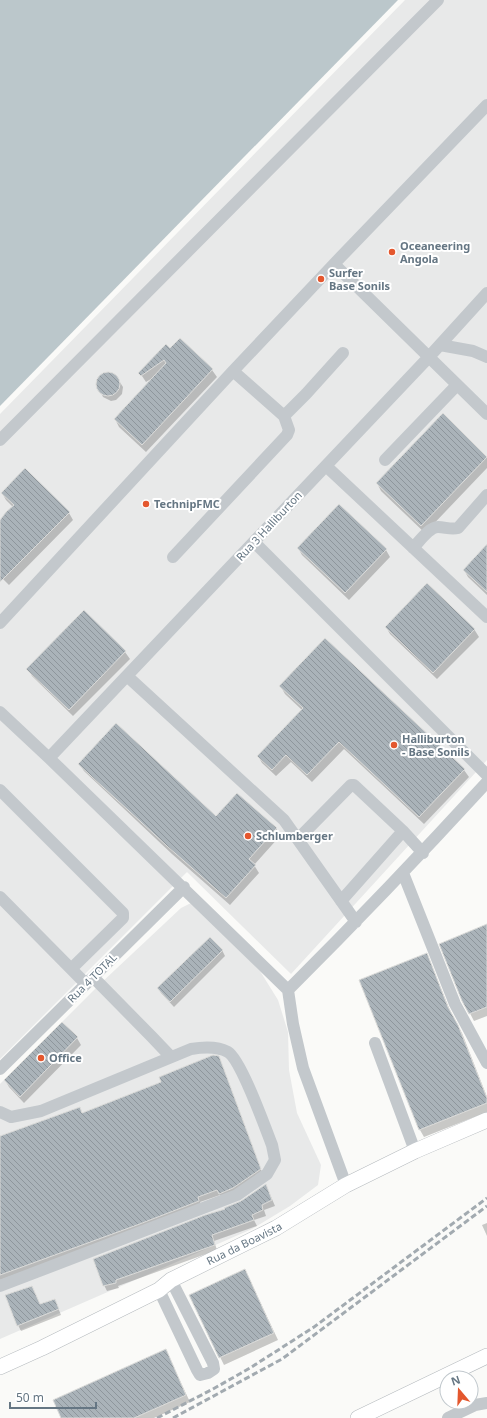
<svg xmlns="http://www.w3.org/2000/svg" width="487" height="1418" font-family="'Noto Sans',sans-serif">
	<style>
		.built { fill: #e8e9e9 }
		.water { fill: #bbc7cb }
		.shadow { fill: #0003 }
		.building { fill: url(#building-back-hatch); stroke: #dcdcda }
		.lines { fill: none; stroke-linecap: round; stroke-linejoin: round }
		.major-casing { stroke: #b5babe; stroke-width: 16 }
		.minor { stroke: #c3c8cc; stroke-width: 12 }
		.major { stroke: #fff; stroke-width: 15 }
		.rail { stroke: #a2aab0; stroke-width: 3; stroke-dasharray: 6 3; stroke-linecap: butt }
		.poi-dot { fill: #e4572e; stroke: #fff; stroke-width: 1.5 }
		.labels { text-anchor: middle; stroke-width: 4; stroke-linejoin: round; paint-order: stroke }
		.poi-label { font-size: 11px; font-weight: bold; fill: #657683; stroke: #fff; text-anchor: start }
		.street-label { font-size: 11px; fill: #657683; stroke: #fff }
	</style>
	<defs>
		<pattern id="building-back-hatch" width="6" height="6" patternUnits="userSpaceOnUse"><rect width="6" height="6" fill="#aab3b9"/><path d="M-1 5l2 2M0 0l6 6M5-1l2 2" fill="none" stroke="#8e969c"/></pattern>
	</defs>
	<rect width="100%" height="100%" fill="#fafaf8"/>
	<path class="built" d="M405 0H487V760L291 974 187 872 0 1059V414Z
		M191 903 260 971 278 1000 288 1032 289 1070 297 1113 321 1165 318 1185 290 1206 252 1229 0 1339V1084L100 984 181 908Z"/>
	<path class="water" d="M0 0H398L0 406Z"/>
	<path class="shadow" d="M180 340 212 370 217 377 146 452 119 427 115 419 154 377 146 382 140 373 171 350Z
		M108 373 116 376 123 387 122 394 116 400 111 401 103 397 97 383 101 376Z
		M443 415 487 457V468L425 533 381 491 377 483Z
		M2 493 69 513 73 520 9 585 0 576V522L13 507 6 500Z
		M487 545V595L468 577 464 570Z
		M298 548 386 550 390 557 349 600 302 555Z
		M386 627 474 629 479 637 437 679 390 634Z
		M325 640 464 770 469 777 424 824 344 749 312 782 291 762 276 776 262 763 258 756 302 710 285 694 281 687Z
		M125 652 130 659 73 716 32 676 28 669Z
		M79 764 216 818 276 828 280 836 254 865 259 873 230 905 172 854 84 771Z
		M487 925V1016L474 1021 463 1000Z
		M222 950 225 956 174 1007 161 993 158 988Z
		M426 954 430 962 452 1015 462 1033 487 1097V1112L424 1137 420 1130 360 981Z
		M77 1038 81 1045 24 1103 9 1087 5 1080Z
		M221 1063 263 1175 223 1199 220 1195 200 1202 202 1207 0 1280V1137L82 1114 163 1083Z
		M266 1185 275 1206 264 1210 266 1216 254 1220 257 1226 214 1241 217 1250 118 1286 119 1288 107 1291 104 1285 226 1210 242 1202Z
		M487 1223V1236L482 1225Z
		M249 1278 278 1340 224 1365 190 1296Z
		M55 1300 61 1315 21 1331 18 1325 40 1305Z
		M166 1351 190 1402 154 1418H62Z"/>
	<path class="building" d="M180 338 213 369 142 445 114 419 166 363 164 360 141 376 138 373 166 344 170 348Z
		M96 384a12 12 0 1 1 24 0a12 12 0 1 1-24 0Z
		M443 413 487 457 421 526 376 483Z
		M25 468 70 512 0 582V520L6 512 14 505 1 493Z
		M339 504 387 549 345 593 297 548Z
		M487 544V592L463 570Z
		M427 583 475 629 433 673 385 627Z
		M84 610 126 651 69 710 26 669Z
		M325 638 465 769 419 817 339 742 307 775 286 755 272 770 257 756 303 708 279 686Z
		M116 723 216 816 237 793 277 828 249 859 256 865 226 898 167 846 78 764Z
		M487 924V1007L469 1014 462 1001 439 944Z
		M210 937 223 950 170 1002 157 988Z
		M427 953 448 1007 458 1025 487 1098V1103L419 1130 359 980Z
		M62 1022 78 1037 20 1097 4 1080Z
		M213 1055 219 1056 261 1169 233 1188 219 1194 217 1190 198 1197 199 1201 137 1225 0 1275V1136L80 1107 82 1113 161 1082 159 1077Z
		M266 1184 272 1200 262 1205 263 1210 252 1215 254 1220 212 1235 215 1245 116 1280V1283L103 1286 93 1259 205 1215 225 1209 224 1208 241 1201Z
		M245 1269 274 1333 219 1358 189 1295Z
		M32 1286 40 1304 55 1299 59 1309 17 1326 5 1295Z
		M166 1349 186 1395 134 1418H61L53 1400Z"/>
	<g class="lines">
		<g class="major-casing">
			<g id="major">
				<path id="s1" d="M0 1367 42 1348 159 1290 171 1280 276 1228 346 1185 415 1151 487 1120"/>
				<path d="M358 1418 487 1356"/>
			</g>
		</g>
		<path class="minor" d="M334 264 487 414
			M440 345 473 351 487 357
			M233 371 284 416
			M0 440 438 0
			M385 460 457 385
			M326 466 487 617
			M254 542 487 775
			M413 548C419 542 429 527 438 527 445 527 451 530 458 528L487 495
			M173 557 287 435 289 430 284 416 306 394 343 353
			M0 623 233 371 334 264 487 105
			M127 676 284 820 356 922
			M0 712 49 758 288 990C356 922 422 853 487 782
			M49 758 428 358 487 293
			M0 790 123 913V918L72 968
			M298 839 351 785H354L403 831 423 853
			M403 873 455 1004 487 1063
			M0 897 86 984
			M341 901 403 831
			M93 977 152 1037 171 1057
			M288 990 293 1024 303 1068 346 1185
			M375 1043 415 1151
			M0 1069 184 887
			M0 1112 11 1117 41 1111 191 1049C203 1047 217 1046 228 1052 241 1060 265 1127 272 1145L275 1160 267 1174 237 1195 0 1286
			M159 1290 197 1370 200 1375 208 1373 214 1369 213 1363 171 1280
			M448 1418 475 1405 487 1403"/>
		<use href="#major" class="major"/>
		<path class="rail" d="M157 1418 213 1389 250 1368 314 1327 487 1198
			M173 1418 282 1359 487 1206"/>
	</g>
	<g class="poi-dot">
		<circle cx="392" cy="252" r="4"/>
		<circle cx="321" cy="279" r="4"/>
		<circle cx="146" cy="504" r="4"/>
		<circle cx="394" cy="745" r="4"/>
		<circle cx="248" cy="836" r="4"/>
		<circle cx="41" cy="1058" r="4"/>
	</g>
	<g class="labels">
		<g class="poi-label">
			<text x="400" y="250">Oceaneering<tspan x="400" dy="13">Angola</tspan></text>
			<text x="329" y="277">Surfer<tspan x="329" dy="13">Base Sonils</tspan></text>
			<text x="154" y="508">TechnipFMC</text>
			<text x="402" y="743">Halliburton<tspan x="402" dy="13">- Base Sonils</tspan></text>
			<text x="256" y="840">Schlumberger</text>
			<text x="49" y="1062">Office</text>
		</g>
		<g class="street-label">
			<text transform="translate(269 526) rotate(-47)" y="4">Rua 3 Halliburton</text>
			<text transform="translate(92 978) rotate(-45)" y="4">Rua 4 TOTAL</text>
			<text dy="4" stroke="none"><textPath href="#s1" startOffset="274">Rua da Boavista</textPath></text>
		</g>
	</g>
	<g transform="translate(459 1390) rotate(341)"><circle r="19" fill="#ffffff" stroke="#c1c8cd"/>
	<path d="M0-3L7 15L0 10L-7 15Z" fill="#e4572e"/>
	<text y="-6" font-size="11" font-weight="bold" text-anchor="middle" fill="#657683">N</text>
	</g>
	<path d="M10 1402v6h86v-6" fill="none" stroke="#657683" stroke-width="2"/>
	<text x="16" y="1402" font-size="12" fill="#657683" stroke="#ffffff" stroke-width="3" paint-order="stroke">50 m</text>
</svg>
